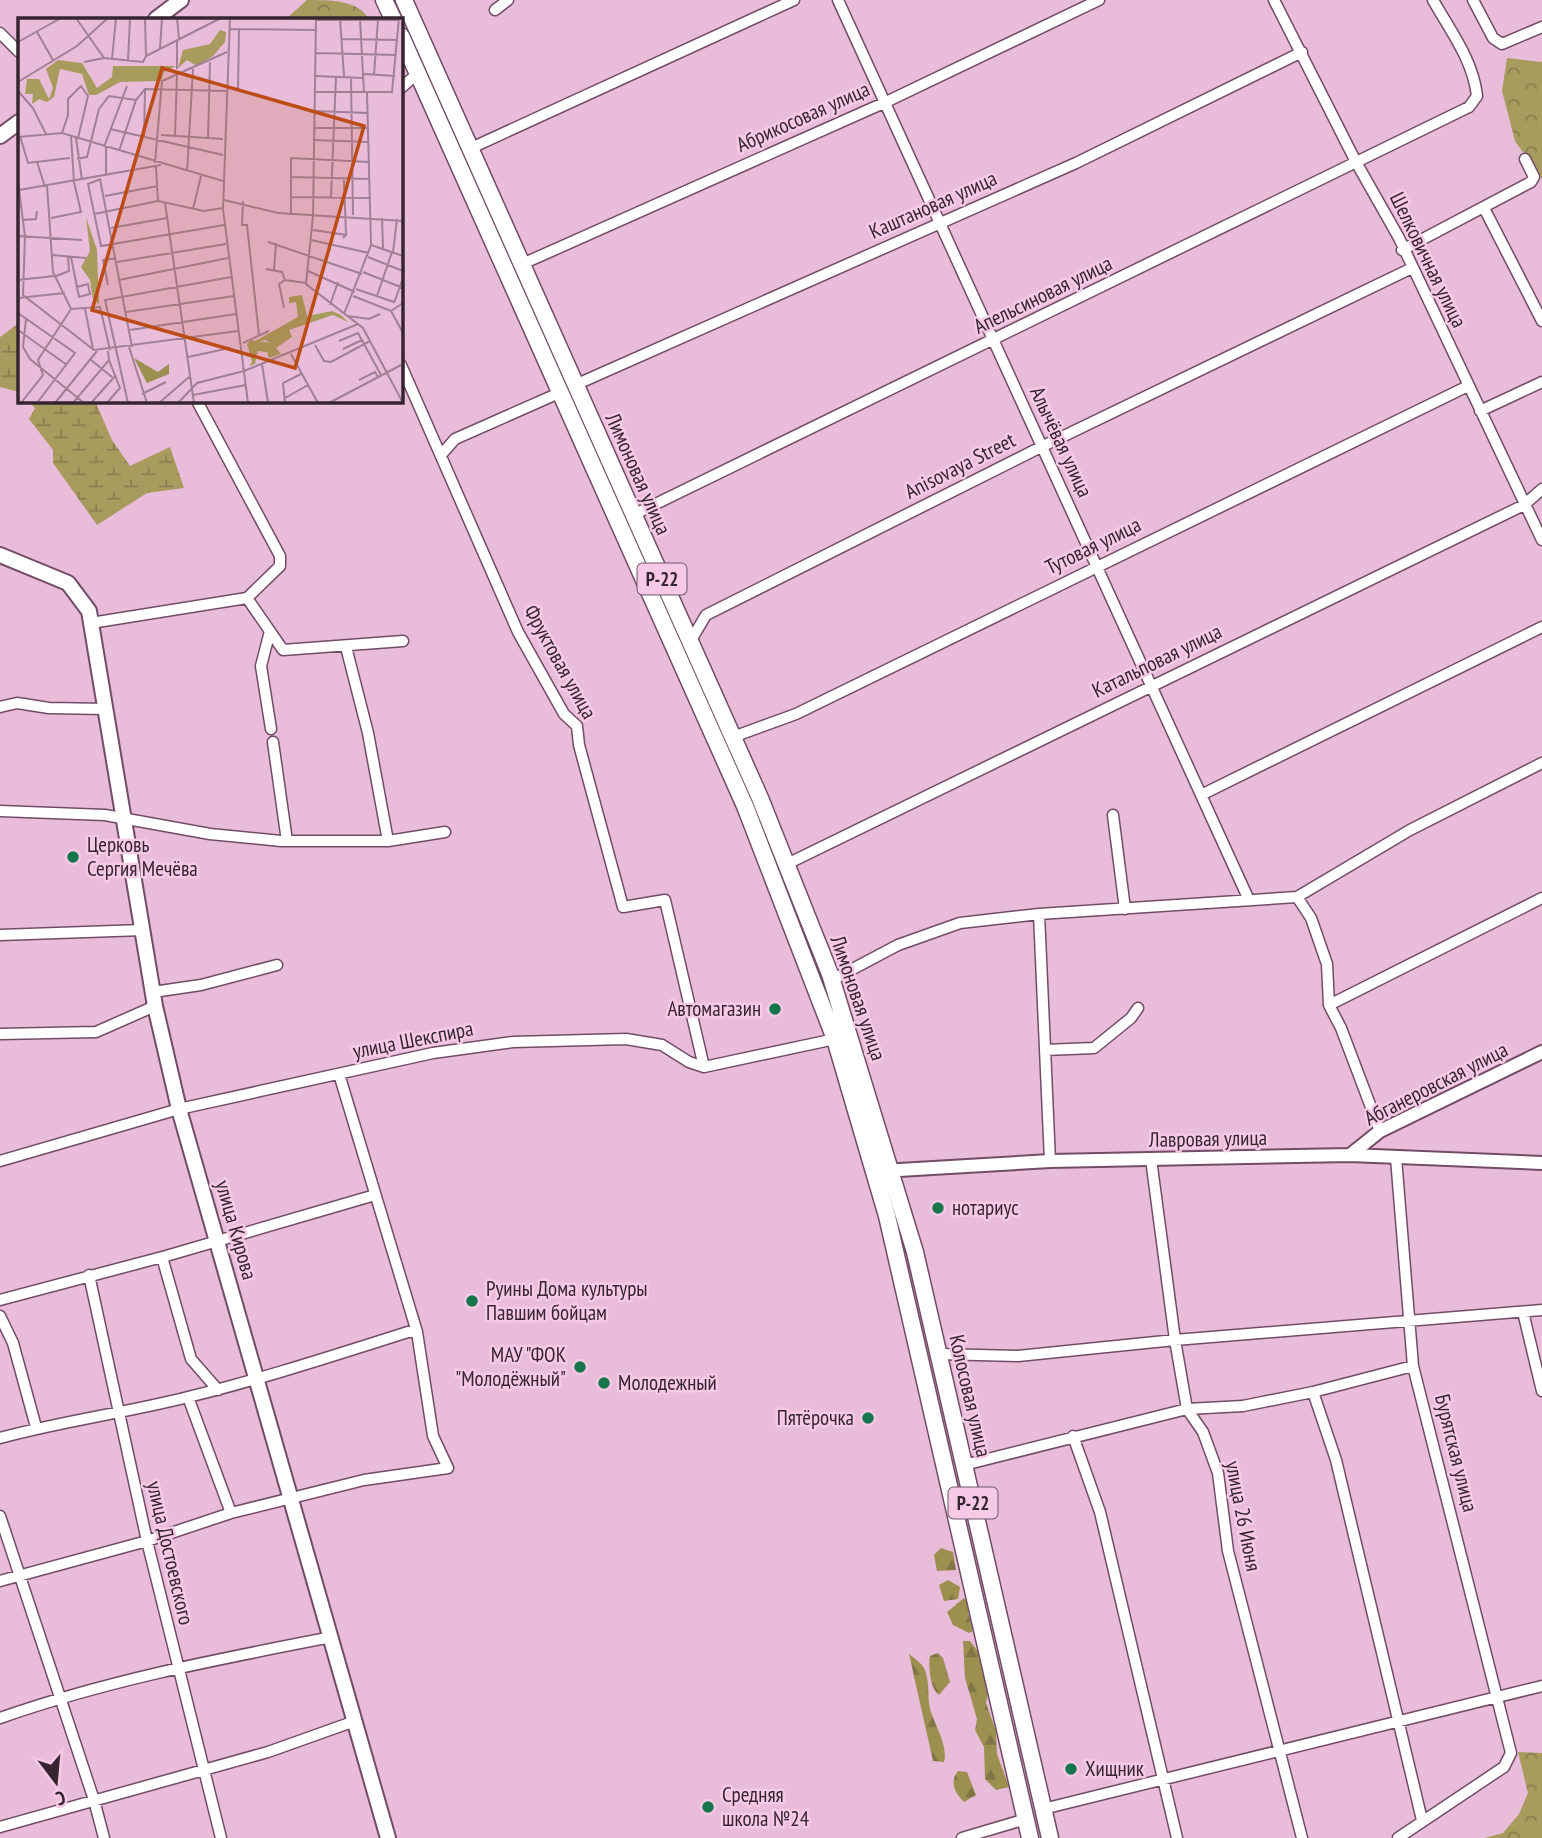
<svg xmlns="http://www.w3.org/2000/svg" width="1542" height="1838" font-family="'PT Sans Narrow',sans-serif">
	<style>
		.forest { fill: url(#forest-firs) }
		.wetland { fill: url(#wetland-marsh) }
		.park { fill: url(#park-crowns) }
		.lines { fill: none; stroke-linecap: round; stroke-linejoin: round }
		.minor-casing { stroke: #724c67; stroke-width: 13 }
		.tertiary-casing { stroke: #724c67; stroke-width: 16 }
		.secondary-casing { stroke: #724c67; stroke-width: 18 }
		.trunk-casing { stroke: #724c67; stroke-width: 19 }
		.minor { stroke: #fff; stroke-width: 10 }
		.tertiary { stroke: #fff; stroke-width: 12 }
		.secondary { stroke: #fff; stroke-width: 14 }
		.trunk { stroke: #fff; stroke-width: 16 }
		.poi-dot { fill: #17764c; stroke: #f6c9e7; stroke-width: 2.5 }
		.labels { text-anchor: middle; stroke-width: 5; stroke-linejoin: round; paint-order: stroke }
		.shield { fill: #f6c9e7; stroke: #705668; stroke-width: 2 }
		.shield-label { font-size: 19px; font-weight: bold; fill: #362531 }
		.street-label { font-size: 21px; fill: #362531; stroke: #f6c9e7 }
		.poi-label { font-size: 21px; fill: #362531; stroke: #f6c9e7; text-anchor: start }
		.inset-road { fill: none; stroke: #a18096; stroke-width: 2 }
		.view { fill: #bc4c15; fill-opacity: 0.15; stroke: #bc4c15; stroke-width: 3.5 }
		.inset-edge { fill: none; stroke: #362531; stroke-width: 3.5 }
	</style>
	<defs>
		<pattern id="forest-firs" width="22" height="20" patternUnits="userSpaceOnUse" patternTransform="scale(1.75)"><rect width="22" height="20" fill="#9c9051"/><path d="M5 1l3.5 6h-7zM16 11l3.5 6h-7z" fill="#807544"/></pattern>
		<pattern id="wetland-marsh" width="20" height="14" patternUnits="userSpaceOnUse" patternTransform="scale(1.75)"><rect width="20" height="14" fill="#a79b5e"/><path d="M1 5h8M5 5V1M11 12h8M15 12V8" fill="none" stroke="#897e4e"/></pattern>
		<pattern id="park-crowns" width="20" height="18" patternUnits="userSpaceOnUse" patternTransform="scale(1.75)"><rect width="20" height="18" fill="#a79b5e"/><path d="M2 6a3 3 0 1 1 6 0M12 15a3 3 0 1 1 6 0" fill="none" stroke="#897e4e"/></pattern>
	</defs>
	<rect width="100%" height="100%" fill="#e9bcda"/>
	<path class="forest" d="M941 1548 953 1552 956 1570 937 1571 934 1555Z
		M948 1580 960 1587 958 1599 944 1601 939 1585Z
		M964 1598 970 1605 968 1612 973 1631 969 1633 953 1625 947 1612Z
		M963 1641H970L980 1654 988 1694 986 1703 996 1731 997 1754 1009 1787 996 1790 985 1779 984 1747 975 1730 977 1719 965 1678Z
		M938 1653 943 1658 950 1682 939 1695C930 1689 928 1666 930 1656Z
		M909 1654C915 1659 921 1662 925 1670 929 1681 928 1692 929 1703 931 1721 949 1743 944 1762L933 1761Z
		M958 1771 967 1772 976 1795 964 1802C955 1793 949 1782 958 1771Z"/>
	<path class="wetland" d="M19 323V392L0 387V337Z
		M28 401H95L112 440 130 466 170 447 184 488 147 493 97 525 53 463V450L29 419 35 408Z"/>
	<path class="park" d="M307 0C330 0 360 0 368 19H286Z
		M1507 58 1542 62V179L1515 141 1502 91Z
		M1518 1752 1542 1753V1838H1484L1503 1833 1519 1814 1528 1793Z"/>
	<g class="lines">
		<g class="minor-casing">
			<path id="minor" d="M838 0 1249 900
				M1274 0 1356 162 1399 238 1542 540
				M1473 0 1493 38 1502 44 1542 27
				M495 10 508 0
				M0 33 19 52
				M401 88 418 73
				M469 149 794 0
				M1484 208 1542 321
				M1402 250 1531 182 1534 177 1525 159
				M520 265 886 102 1099 0
				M401 365 518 632 564 714 577 726 579 745 623 907 665 900 704 1067
				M575 385 1076 163 1302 52
				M1480 411 1542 382
				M441 455 455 439 559 393
				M633 515 1469 107 1477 96C1473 60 1451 32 1433 0
				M247 598 283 650 403 641
				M91 623 247 598 280 566V556L197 401
				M270 631 261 666 271 729
				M690 642 706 615 1039 448 1412 268
				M346 647 368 733 388 841
				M0 707 17 703 49 708 106 709
				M733 737 796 714 1468 386
				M273 742 287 841
				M1203 794 1542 627
				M0 811 105 815 210 834 281 841H388L445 832
				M1113 815 1125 909
				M787 864 1524 505 1542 489
				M1297 897 1311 918 1327 964 1329 1005 1341 1028 1380 1131
				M1039 914 1050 1161
				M0 935 143 930
				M832 980 898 945 960 923 1039 914 1297 897 1410 830 1542 763
				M153 992 201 985 277 965
				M1329 1005 1542 898
				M0 1034 96 1032 155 1006
				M1045 1050 1094 1048 1131 1018 1138 1008
				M1396 1158 1413 1366 1511 1753 1504 1767 1398 1838
				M1151 1159 1175 1340 1187 1409 1203 1432 1218 1473 1228 1551 1302 1838
				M0 1161 179 1109 433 1053 513 1042 626 1039 662 1045 689 1062 704 1067 835 1039
				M162 1257 191 1359 218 1390
				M89 1275 147 1541 221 1838
				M0 1300 166 1256 375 1195
				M1523 1312 1542 1391
				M0 1316 13 1343 36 1427
				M938 1354 1018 1356 1175 1340 1542 1310
				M1313 1392 1336 1460 1422 1820
				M188 1397 231 1513
				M1073 1436 1100 1512 1177 1838
				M0 1438C62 1421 125 1413 188 1397 262 1379 335 1355 408 1332H417
				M964 1465 1187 1409 1243 1406 1313 1392 1413 1366
				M0 1516 94 1800 104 1838
				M0 1581 147 1541 231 1513 364 1480 448 1468 433 1436 417 1332 339 1074
				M0 1718C108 1680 219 1659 332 1637
				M1043 1809 1542 1686
				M0 1827 268 1752 355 1721
				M962 1838 1026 1819"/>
		</g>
		<g class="tertiary-casing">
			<path id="tertiary" d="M1350 1155 1380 1131 1542 1052
				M882 1171 1050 1161 1350 1155 1542 1163"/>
		</g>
		<g class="secondary-casing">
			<path id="secondary" d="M156 19 181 0
				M0 136 19 122
				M0 555 68 583 89 611 155 1006 179 1109 388 1838"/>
		</g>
		<g class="trunk-casing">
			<path id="trunk" d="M384 0 393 19
				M404 0 760 798 830 974 915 1252 1050 1838
				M401 36 745 806 835 1039 887 1216 1030 1838"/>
		</g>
		<use href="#minor" class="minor"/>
		<use href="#tertiary" class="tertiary"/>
		<use href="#secondary" class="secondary"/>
		<use href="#trunk" class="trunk"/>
	</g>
	<g class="poi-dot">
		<circle cx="73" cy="857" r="7"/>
		<circle cx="775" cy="1009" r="7"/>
		<circle cx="938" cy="1208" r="7"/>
		<circle cx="472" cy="1301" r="7"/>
		<circle cx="580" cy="1367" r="7"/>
		<circle cx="604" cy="1383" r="7"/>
		<circle cx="868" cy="1418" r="7"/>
		<circle cx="1071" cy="1769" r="7"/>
		<circle cx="708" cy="1807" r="7"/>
	</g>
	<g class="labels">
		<g class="shield">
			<rect x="637.5" y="563.5" width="49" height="31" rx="5"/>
			<rect x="948.5" y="1487.5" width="49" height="31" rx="5"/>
		</g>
		<g class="shield-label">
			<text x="662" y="586">Р-22</text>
			<text x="973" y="1510">Р-22</text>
		</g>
		<g class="street-label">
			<text transform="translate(803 117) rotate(-24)" y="7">Абрикосовая улица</text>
			<text transform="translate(933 205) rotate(-24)" y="7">Каштановая улица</text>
			<text transform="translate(1428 260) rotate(64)" y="7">Шелковичная улица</text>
			<text transform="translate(1043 295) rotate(-26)" y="7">Апельсиновая улица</text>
			<text transform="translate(1061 442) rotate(65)" y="7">Алычёвая улица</text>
			<text transform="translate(960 466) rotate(-27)" y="7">Anisovaya Street</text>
			<text transform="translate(638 474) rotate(66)" y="7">Лимоновая улица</text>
			<text transform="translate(1093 546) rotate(-26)" y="7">Тутовая улица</text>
			<text transform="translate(1157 661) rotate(-26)" y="7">Катальповая улица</text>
			<text transform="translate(560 662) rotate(61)" y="7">Фруктовая улица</text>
			<text transform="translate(858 998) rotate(71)" y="7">Лимоновая улица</text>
			<text transform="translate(413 1040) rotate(-11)" y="7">улица Шекспира</text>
			<text transform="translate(1436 1084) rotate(-27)" y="7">Абганеровская улица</text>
			<text transform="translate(1208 1139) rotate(-1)" y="7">Лавровая улица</text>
			<text transform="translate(236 1230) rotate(74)" y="7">улица Кирова</text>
			<text transform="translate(970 1396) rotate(77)" y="7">Колосовая улица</text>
			<text transform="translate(1456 1453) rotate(76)" y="7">Бурятская улица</text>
			<text transform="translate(1243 1516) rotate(79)" y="7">улица 26 Июня</text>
			<text transform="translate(170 1553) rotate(77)" y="7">улица Достоевского</text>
		</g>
		<g class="poi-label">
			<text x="87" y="852">Церковь<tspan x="87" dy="24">Сергия Мечёва</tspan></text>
			<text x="761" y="1016" text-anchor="end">Автомагазин</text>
			<text x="952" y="1215">нотариус</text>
			<text x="486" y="1296">Руины Дома культуры<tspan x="486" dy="24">Павшим бойцам</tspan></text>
			<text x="566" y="1362" text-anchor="end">МАУ "ФОК<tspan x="566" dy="24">"Молодёжный"</tspan></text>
			<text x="618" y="1390">Молодежный</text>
			<text x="854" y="1425" text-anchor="end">Пятёрочка</text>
			<text x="1085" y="1776">Хищник</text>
			<text x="722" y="1802">Средняя<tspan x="722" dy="24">школа №24</tspan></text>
		</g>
	</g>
	<g transform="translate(18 18)">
		<rect width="385" height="385" fill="#e9bcda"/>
		<path d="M116 340 140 354 151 346V356L129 365Z" fill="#9c9051"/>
		<path d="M284 277 289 298 314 293 323 297 330 304 315 297 271 312 274 319 258 330 248 322 234 325 280 299 278 284 271 285V279Z" fill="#a79b5e"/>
		<path d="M202 12 208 14 207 24 195 38 179 48 169 42 160 50 165 32 192 26ZM40 42 64 45 79 70 94 59 95 48H158L146 54 143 63 102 64 78 77H71L64 56 42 51 36 79 29 84 21 81 14 86 15 76H7L9 61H21L31 81 35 70 28 51ZM68 199 79 232 81 286 75 282 72 262 63 249 72 233ZM233 322 254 325 263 336 251 340 249 334 240 333 237 346 231 348 234 344 229 326Z" fill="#a79b5e"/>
		<path class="inset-road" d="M58 0 86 40M127 0 128 38M159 0 161 21M212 0 205 191 230 385M298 0 295 198 288 266 345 310 385 385M322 1 326 58M342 1 346 75M298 2H381M211 11 297 12M19 14 35 42M323 21 380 22M0 24 43 0M142 30 144 0M297 35 378 37M94 41 98 0M110 43 112 0M66 44 86 40 125 44 128 38 203 0M159 51V22M346 56 377 58M356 57 360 1M296 58 346 60M333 59 335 197M0 64 59 28 90 0M220 72 221 11M0 73 15 90 28 116M296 74H374L381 0M296 93 350 95M296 110H350M92 111 205 137M44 115 50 97V81L63 68 70 78 60 120M143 117 205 121M2 118 10 145 52 140M53 118 56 164M157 118 159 57M0 119 44 115 205 163M58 120 64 162M126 120 127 72M190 121 192 44M295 122 350 124M86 129 109 68M88 129V158M101 133 118 82 127 71 208 73M59 141 69 139 81 91 91 78 118 82M19 144 27 169M137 145 144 63 209 34M138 149 140 183M169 154 175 51M272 159 351 161M82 161 114 329M83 161 70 166 83 228 206 207M326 161 328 217M0 164 7 218 5 277 76 332 220 313M29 168 35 254 53 291 82 289 92 332M1 172 143 147M87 178 140 168M273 179 352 180M313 179 318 58M206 182 260 195 385 203M225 183 224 207H229L241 317M147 185 176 385M175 191 183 158M76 196 140 183 186 193 205 190M273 196V140L351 144M33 200 63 194 56 164M364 200 365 230M4 202 18 201 19 193M93 210 149 200M295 212 328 217 325 220M0 218 64 222M293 222 351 235M250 224 344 256M353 227 385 238M375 234 379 201M34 237 68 240M53 239 61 279 72 276 70 266 59 269M350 239 385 253M99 244 208 226M248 251 264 254 267 262M256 252 258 225M290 253 337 274M345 254 385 270M38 258 51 253 50 238M0 262 36 258M101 262 210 240M267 262 288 265M90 267 85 242 98 240M338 271 376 284M335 278 373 293 385 285M359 278 374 234M0 280 47 275M376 285 385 260M312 287 320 264M266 290 261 266 267 262M67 291 75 331M373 293 385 315M108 294 216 278M0 295 57 335 19 385M326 296 353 227 349 75M330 298 351 301 362 296M8 301 5 329 12 341 66 385M0 312 49 347M112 312 218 296M321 323 340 315 363 357M225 325 251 313M297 327 306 343 313 344 352 323M111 329 129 385M325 331 344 322M273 336 300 385M170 339 212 330M73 342 94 359M244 346 250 385M226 353 340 306M341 362 357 354 360 359M124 376 148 364M175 377 228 367M267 380 290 367M3 385 25 357 20 342 53 291M37 385 79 333M55 385 91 342 90 333M73 385 98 357M89 385 102 370 91 342M110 385 87 282 213 259M141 385 171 359M160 385 179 365 226 353M267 385 265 365 283 356M311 385 385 346"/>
		<path class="view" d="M144 50 346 108 277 350 74 292Z"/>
		<rect width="385" height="385" class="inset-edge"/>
	</g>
	<g transform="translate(56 1782) rotate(164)" stroke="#f6c9e7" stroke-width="5" paint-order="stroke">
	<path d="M0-5L12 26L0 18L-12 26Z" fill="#362531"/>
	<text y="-10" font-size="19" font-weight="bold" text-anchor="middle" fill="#362531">С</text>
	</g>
</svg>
